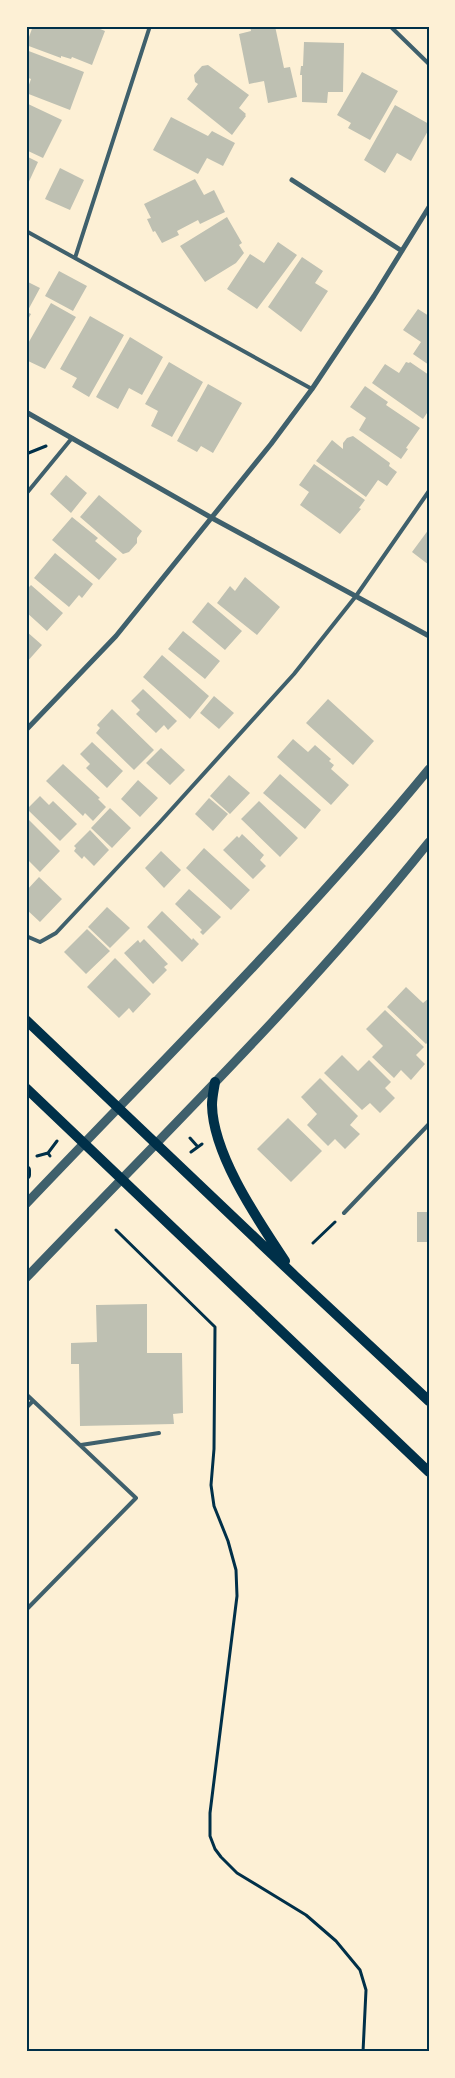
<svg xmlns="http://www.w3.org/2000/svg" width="455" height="2078" font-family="'DM Sans',sans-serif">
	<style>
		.building { fill: #bec0b2 }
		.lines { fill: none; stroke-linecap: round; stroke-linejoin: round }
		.path { stroke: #003049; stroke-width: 3 }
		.service { stroke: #3f606c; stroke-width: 4 }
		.minor { stroke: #3f606c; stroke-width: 5 }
		.tertiary { stroke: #3f606c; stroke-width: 9 }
		.secondary { stroke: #003049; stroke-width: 10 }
		.neatline { fill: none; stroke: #003049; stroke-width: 2 }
	</style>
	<rect width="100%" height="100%" fill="#fdf0d5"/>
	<path class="building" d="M33 26H93L105 31 92 65 72 57 71 59 61 56V58L26 45Z
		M250 26H275L284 68 290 67 297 97 268 103 264 81 249 84 239 34 251 31Z
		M304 42 344 43 343 92H328L327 103 302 102V75H300L301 66H303Z
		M26 50 84 72 70 110 26 93 31 79 26 77Z
		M208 65 249 95 239 108 246 114 245 115 246 116 232 135 187 99 198 84 195 82 194 75 202 66Z
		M362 72 398 91 370 140 348 128 351 123 337 115Z
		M26 103 62 120 43 158 26 150Z
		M395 105 429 124V129L411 161 397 153 385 173 364 160Z
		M171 117 208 136 212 131 235 143 223 166 207 158 198 174 153 150Z
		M26 156 38 162 26 188Z
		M60 168 84 180 70 210 45 199Z
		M195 179 204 195 214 190 225 212 200 224 198 220 177 231 179 235 162 243 155 231 153 232 147 219 151 218 144 204Z
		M227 217 242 243 239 245 244 253 236 263 205 282 180 246Z
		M278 242 297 255 257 309 227 289 250 254 264 263Z
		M302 257 323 271 315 283 328 291 301 332 268 307Z
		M59 271 87 286 73 311 45 296Z
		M26 281 40 288 27 312 31 314 26 323Z
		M51 303 76 317 45 369 26 360V347Z
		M418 309 429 316V365L413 354 421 342 403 330Z
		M90 316 124 335 89 397 72 387 77 378 60 369Z
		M130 337 163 357 142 395 129 388 118 409 96 397Z
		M169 362 203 382 172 437 151 426 158 411 145 404Z
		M406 362 409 363 410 362 429 375V410L423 419 372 383 385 364 399 373Z
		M208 384 242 403 213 453 201 446 197 452 177 441Z
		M365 386 388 402 386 405 420 428 406 448 408 449 401 459 359 430 366 418 350 407Z
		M353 436 390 463 389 466 397 472 387 486 378 480 366 497 316 461 332 440 343 449V443L347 438Z
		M314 464 365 500 359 508 361 509 340 534 300 505 309 492 299 485Z
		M66 475 87 493 71 513 50 494Z
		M99 495 142 531 137 538V543L129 552 123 554 80 517Z
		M72 517 98 538 95 541 117 559 99 580 52 540Z
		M429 529V565L412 552Z
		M55 553 93 584 82 598 79 595 69 607 34 578Z
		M245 577 280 607 257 635 217 603 230 586 235 591Z
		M31 585 63 613 47 631 26 612V590Z
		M208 602 242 631 225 650 192 622Z
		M26 631 42 645 26 663Z
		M183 631 220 661 205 679 168 649Z
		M162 655 209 696 190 719 143 677Z
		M143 689 177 721 168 730 164 725 156 733 136 714 140 710 131 701Z
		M214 696 234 713 219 729 200 713Z
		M328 699 374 741 353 765 306 723Z
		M112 709 154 750 134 770 96 733 100 728 97 725Z
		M293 739 308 752 315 745 331 759 329 761 334 765 331 769 349 785 331 805 277 757Z
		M92 742 123 771 107 788 86 768 90 764 80 754Z
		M161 748 185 770 170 785 146 763Z
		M63 764 100 798 98 799 106 807 93 821 85 813 83 816 46 781Z
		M280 774 321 810 305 829 263 793Z
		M229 775 250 793 230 814 210 796Z
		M138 780 158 798 140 817 121 799Z
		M40 796 49 805 53 801 77 824 60 841 27 809Z
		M209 798 228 814 213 831 195 814Z
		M259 801 298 838 280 857 241 819Z
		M110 808 131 828 112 848 91 828Z
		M26 817 60 851 40 872 26 858Z
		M90 830 109 850 94 866 84 856 82 859 74 851 76 848 74 846Z
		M242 834 264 855 260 860 266 866 253 879 223 850 237 836 239 838Z
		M204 848 250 890 231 910 186 868Z
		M161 851 181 870 164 888 145 868Z
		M39 877 62 899 40 922 26 909V891Z
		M189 889 221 917 203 935 200 932 202 930 175 904Z
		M107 907 130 928 110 948 88 927Z
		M162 911 192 940 193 938 199 944 182 962 147 927Z
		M87 929 110 951 86 974 64 952Z
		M144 939 168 964 164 967 167 970 153 984 124 953 138 940 140 943Z
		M115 958 151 994 133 1013 129 1008 119 1018 87 987Z
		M406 987 423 1003 429 998V1041L426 1044 387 1007Z
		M385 1010 424 1047 416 1055 425 1064 411 1080 401 1070 394 1078 372 1057 383 1046 366 1029Z
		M342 1055 358 1071 369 1060 391 1082 385 1088 395 1098 380 1113 370 1103 362 1110 324 1073Z
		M320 1078 358 1116 350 1125 360 1134 345 1149 335 1139 328 1146 307 1125 317 1114 301 1097Z
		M288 1118 322 1151 291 1182 257 1149Z
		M417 1212H429V1242H417Z
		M147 1304V1353H182L183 1413 173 1414 174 1424 80 1426 79 1364H71V1343L97 1342 96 1305Z"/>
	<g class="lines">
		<path class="path" d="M26 454 46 446
			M190 1138 198 1147
			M191 1152 202 1144
			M48 1153 57 1141
			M37 1156 48 1153 50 1156
			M116 1230 215 1327 214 1449 211 1485 214 1506 228 1541 236 1570 237 1596 210 1813V1836L215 1849 221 1857 237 1873 306 1915 336 1941 360 1970 366 1990 363 2052
			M313 1243 335 1222"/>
		<path class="service" d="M390 26 429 64
			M26 231 312 389
			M75 258 150 26
			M26 494 72 438
			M26 936 40 942 56 933 160 822 294 674 356 596 429 491
			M344 1213 429 1124
			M26 1394 136 1498 26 1610
			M26 1408 33 1401
			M81 1445 159 1433"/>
		<path class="minor" d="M292 180 402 251
			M26 412 212 518 429 636
			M26 730 116 636 271 444 312 389 374 296 429 207"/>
		<path class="tertiary" d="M26 1204C162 1061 303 922 429 769
			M26 1278C163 1135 305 997 429 842"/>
		<path class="secondary" d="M26 1020 295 1276 429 1401
			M215 1082C214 1089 212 1097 212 1105 213 1155 258 1220 285 1261
			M26 1088 429 1472
			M26 1170V1175"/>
	</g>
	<rect width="455" height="2078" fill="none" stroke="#fdf0d5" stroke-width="55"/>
	<rect x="28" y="28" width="400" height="2022" class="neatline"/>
</svg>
